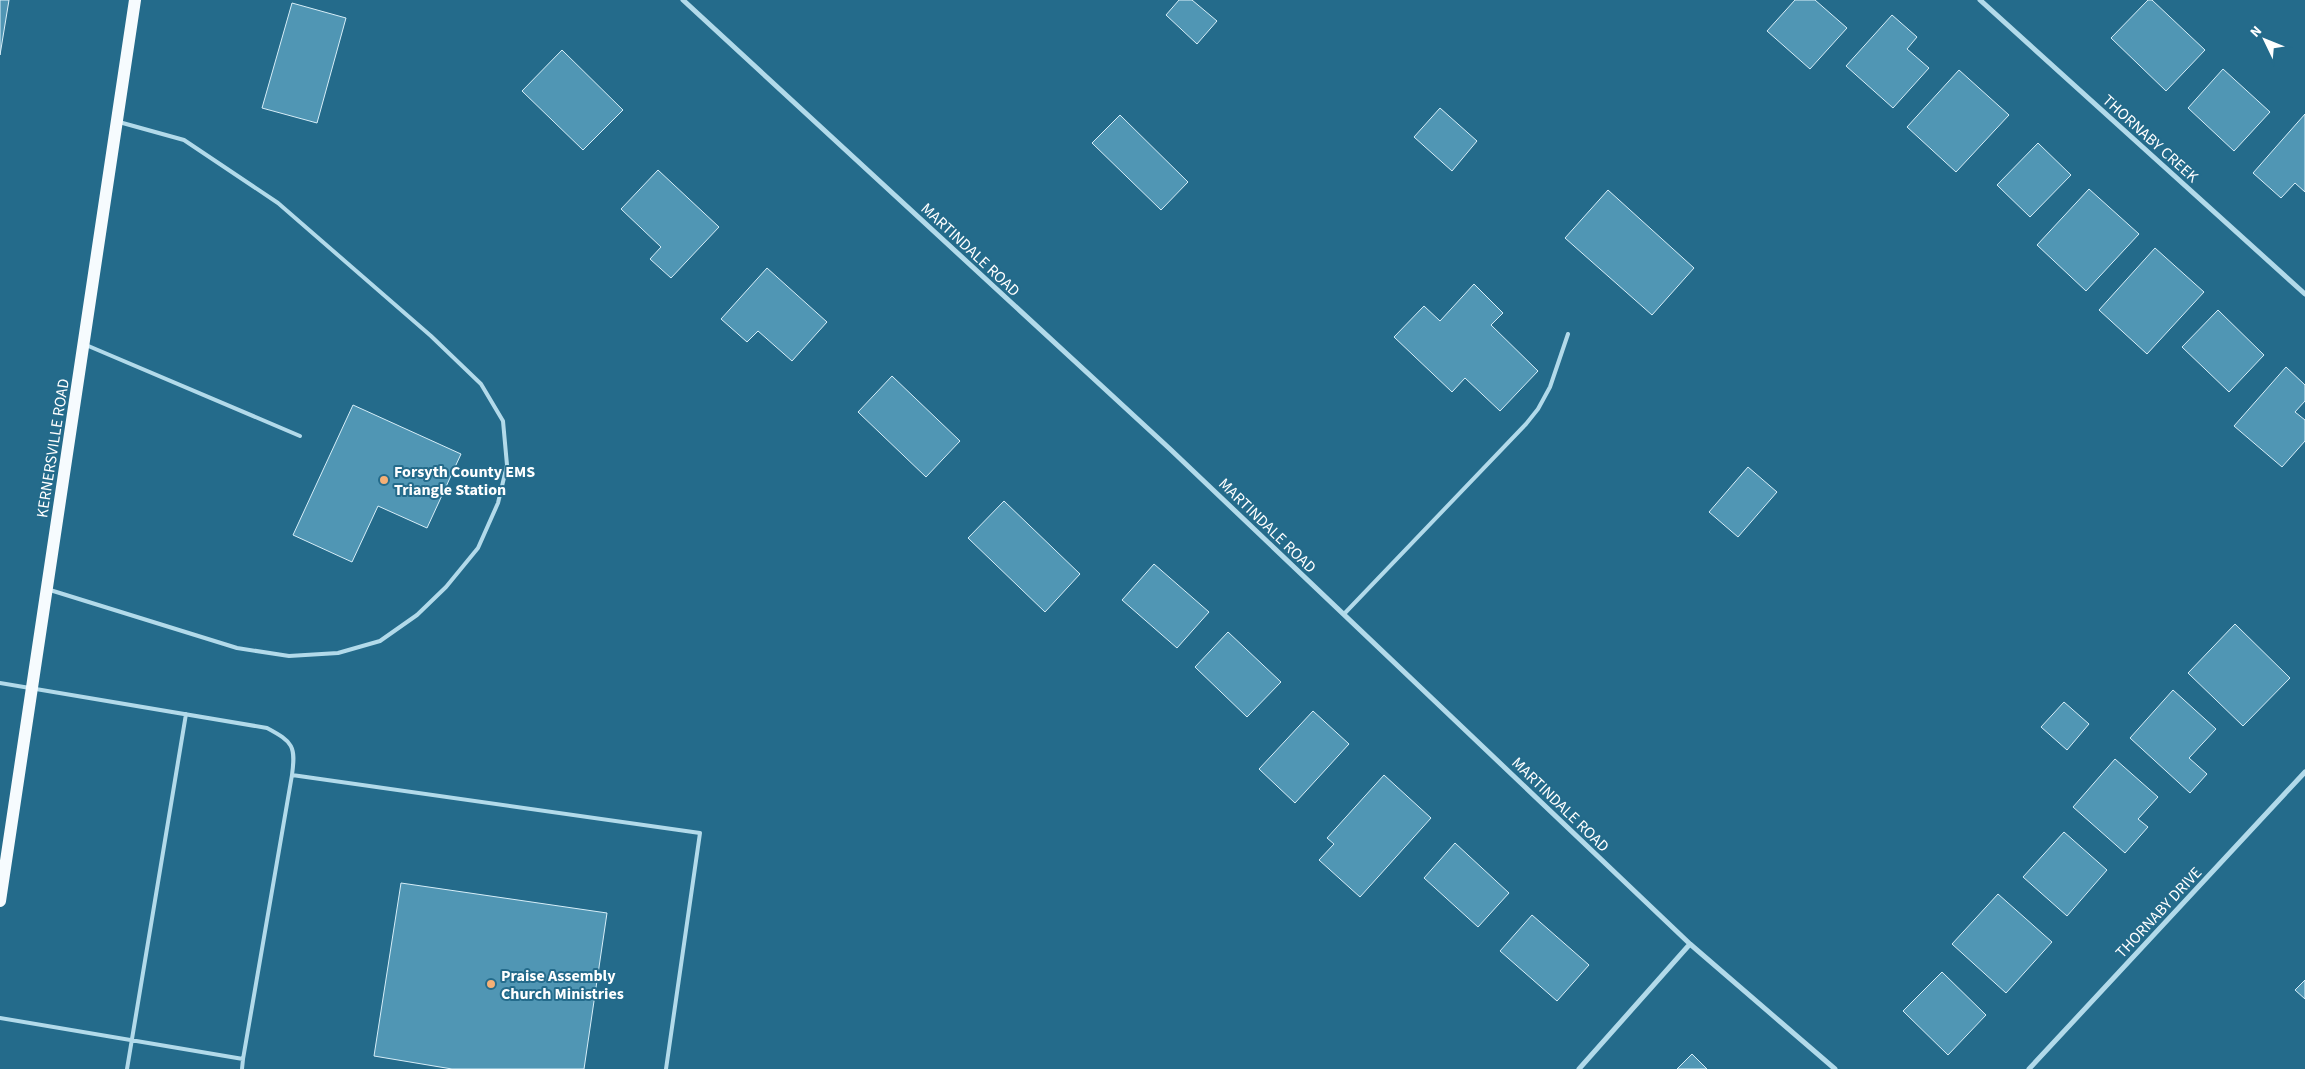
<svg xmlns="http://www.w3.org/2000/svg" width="2305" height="1069" font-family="'Source Sans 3',sans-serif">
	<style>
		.building { fill: #5096b4; stroke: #d7eef8 }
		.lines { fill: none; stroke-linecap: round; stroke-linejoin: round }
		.service { stroke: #b2daea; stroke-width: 4 }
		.minor { stroke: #b2daea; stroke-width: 5 }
		.primary { stroke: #f6fbfe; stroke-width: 12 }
		.poi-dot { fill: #f5b076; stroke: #246b8b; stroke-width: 2 }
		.labels { text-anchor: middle; stroke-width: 4; stroke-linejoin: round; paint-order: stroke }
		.street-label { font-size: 16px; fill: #fff; stroke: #246b8b }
		.poi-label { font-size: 16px; font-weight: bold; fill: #fff; stroke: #246b8b; text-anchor: start }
	</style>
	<rect width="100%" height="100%" fill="#246b8b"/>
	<path class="building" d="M0 0H9L0 55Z
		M1179 0H1192L1217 21 1197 44 1166 15Z
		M1795 0H1815L1847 28 1810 69 1767 31Z
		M2148 0H2152L2205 50 2166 91 2111 38Z
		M292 3 346 18 317 123 262 108Z
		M1892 15 1917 37 1907 49 1929 68 1893 108 1846 66Z
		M562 50 623 110 583 150 522 91Z
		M2223 69 2270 112 2234 151 2188 108Z
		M1959 70 2009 115 1956 172 1907 127Z
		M1440 108 1477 141 1452 171 1414 137Z
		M2305 114V192L2295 183 2281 198 2253 173Z
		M1120 115 1188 182 1161 210 1092 143Z
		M2038 143 2071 175 2030 217 1997 185Z
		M658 170 719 227 671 278 650 259 661 247 621 209Z
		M2089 189 2139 234 2086 291 2037 245Z
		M1608 190 1694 268 1652 315 1565 238Z
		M2155 248 2204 292 2147 354 2099 310Z
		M767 268 827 322 792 361 758 331 747 342 721 319Z
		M1474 284 1503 313 1491 325 1538 371 1500 411 1465 378 1452 392 1394 337 1424 306 1440 321Z
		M2218 310 2264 355 2229 392 2182 347Z
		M2286 367 2305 385V401L2295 412 2305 420V441L2282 467 2234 426Z
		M892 376 960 441 926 477 858 412Z
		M353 405 461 454 427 528 378 506 352 562 293 535Z
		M1748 467 1777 492 1738 537 1709 512Z
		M1004 501 1080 574 1045 612 968 538Z
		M1154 564 1209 612 1177 648 1122 600Z
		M2235 624 2290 678 2243 726 2188 673Z
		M1228 632 1281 682 1247 717 1195 667Z
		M2173 690 2216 729 2189 758 2207 774 2190 793 2130 738Z
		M2064 702 2089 724 2067 750 2041 727Z
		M1313 711 1349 744 1295 803 1259 769Z
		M2115 759 2158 797 2138 819 2148 827 2125 853 2073 807Z
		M1384 775 1431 818 1360 897 1319 860 1334 844 1327 838Z
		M2064 832 2107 870 2067 916 2023 877Z
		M1455 843 1509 893 1478 927 1424 878Z
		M401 883 607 913 584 1069H452L374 1056Z
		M1998 894 2052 942 2006 993 1952 944Z
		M1532 915 1589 965 1557 1001 1500 951Z
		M1942 972 1986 1015 1948 1055 1903 1011Z
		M2305 980V999L2295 990Z
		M1692 1054 1707 1069H1677Z"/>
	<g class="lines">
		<path class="service" d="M86 345 300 436
			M50 590 237 648 289 656 338 653 380 641 417 615 446 587 478 548 498 503 507 465 503 421 481 384 431 336 278 203 184 140 119 122
			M1344 614 1526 424 1538 409 1550 387 1568 334
			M0 683 267 728C293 742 296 746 292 775L700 833 666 1069
			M0 1018 243 1059 242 1069
			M243 1059 292 775
			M127 1069 186 714"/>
		<path class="minor" d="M683 0 1170 449 1690 944 1835 1069
			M1980 0 2305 294
			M1579 1069 1690 944
			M2029 1069 2305 772"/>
		<path class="primary" d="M0 901 135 0"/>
	</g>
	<g class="poi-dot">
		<circle cx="384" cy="480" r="5"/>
		<circle cx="491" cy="984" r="5"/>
	</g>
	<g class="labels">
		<g class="street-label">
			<text transform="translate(2151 138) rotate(42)" y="6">THORNABY CREEK</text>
			<text transform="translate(971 249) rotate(43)" y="6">MARTINDALE ROAD</text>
			<text transform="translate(52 448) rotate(-81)" y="6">KERNERSVILLE ROAD</text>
			<text transform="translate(1268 525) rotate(44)" y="6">MARTINDALE ROAD</text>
			<text transform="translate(1561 804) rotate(44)" y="6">MARTINDALE ROAD</text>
			<text transform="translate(2158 912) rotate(-47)" y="6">THORNABY DRIVE</text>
		</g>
		<g class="poi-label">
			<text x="394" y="477">Forsyth County EMS<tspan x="394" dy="18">Triangle Station</tspan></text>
			<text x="501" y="981">Praise Assembly<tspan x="501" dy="18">Church Ministries</tspan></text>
		</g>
	</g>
	<g transform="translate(2265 40) rotate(313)" stroke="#246b8b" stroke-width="4" paint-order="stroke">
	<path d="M0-4L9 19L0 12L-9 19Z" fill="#ffffff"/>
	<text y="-8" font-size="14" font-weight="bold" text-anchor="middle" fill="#ffffff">N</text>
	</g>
</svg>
